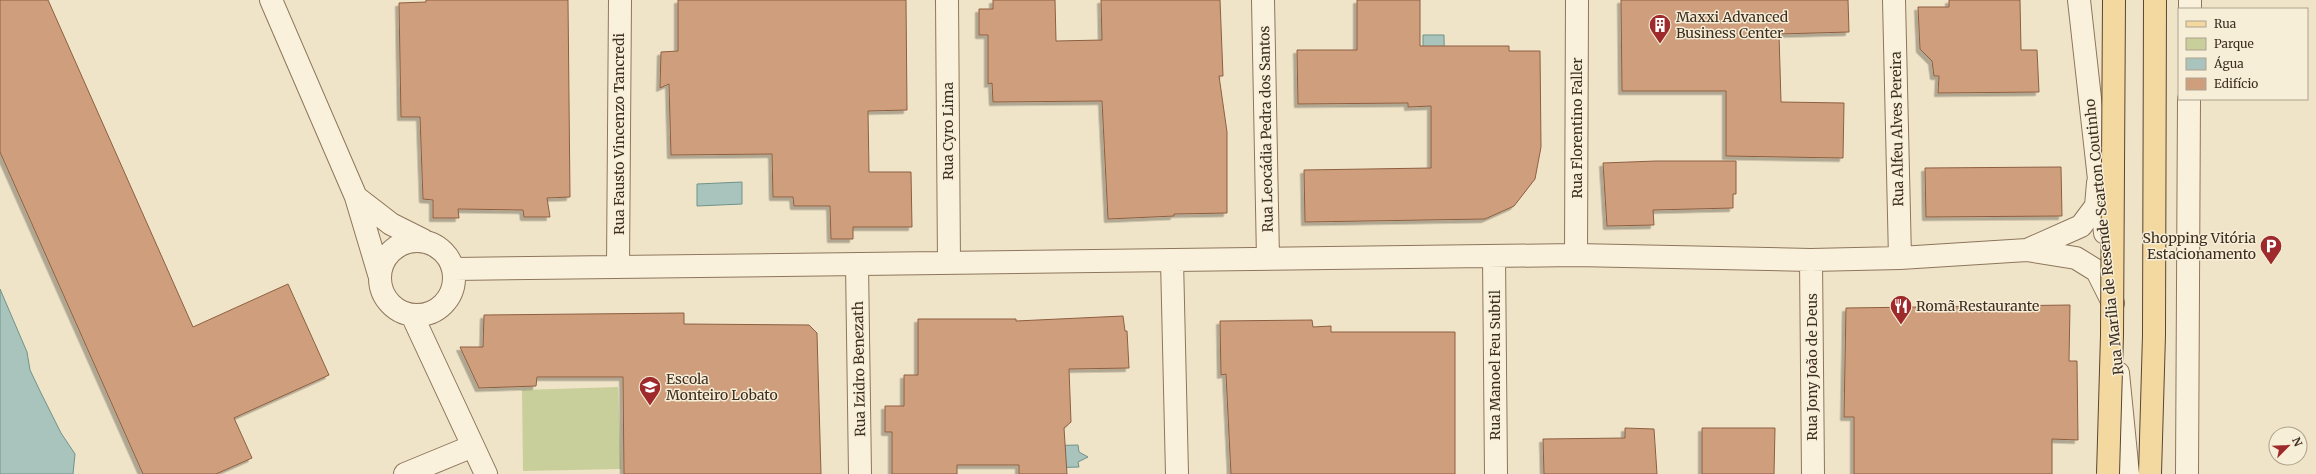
<svg xmlns="http://www.w3.org/2000/svg" width="2316" height="474" font-family="Merriweather,serif">
	<style>
		.green { fill: #c9cf9b }
		.water { fill: #a9c4bc; stroke: #6f938a }
		.building { fill: #cf9f7d; stroke: #8d5f41; filter: url(#shadow) }
		.lines { fill: none; stroke-linecap: round; stroke-linejoin: round }
		.minor-casing { stroke: #8d765c; stroke-width: 24 }
		.tertiary-casing { stroke: #8d765c; stroke-width: 24 }
		.primary-casing { stroke: #5b4430; stroke-width: 24 }
		.minor { stroke: #faf1dc; stroke-width: 22 }
		.tertiary { stroke: #faf1dc; stroke-width: 22 }
		.primary { stroke: #f3d9a0; stroke-width: 22 }
		.primary-bridge-casing { stroke: #5b4430; stroke-width: 24; stroke-linecap: butt }
		.primary-bridge { stroke: #f3d9a0; stroke-width: 22 }
		.labels { text-anchor: middle; stroke-width: 3; stroke-linejoin: round; paint-order: stroke }
		.poi-label { font-size: 14px; fill: #3d2e20; stroke: #f7eed8; text-anchor: start }
		.street-label { font-size: 14px; fill: #3d2e20; stroke: #f7eed8 }
	</style>
	<defs>
		<filter id="shadow"><feDropShadow dx="-3.5" dy="3.5" stdDeviation="0" flood-color="#0004"/></filter>
	</defs>
	<rect width="100%" height="100%" fill="#f0e4c8"/>
	<path class="green" d="M618 387 621 469 523 471 522 390Z"/>
	<path class="water" d="M1423 35H1444L1445 99H1423Z
		M742 182V204L697 206V184Z
		M0 289 27 352 30 370 40 391 61 433 75 454 73 474H0Z
		M1078 445 1079 452 1088 457 1078 462 1079 467 1043 468 1042 446Z"/>
	<path class="building" d="M0 0H48L193 327 288 284 329 375 234 418 252 458 216 474H143L0 152Z
		M426 0H568L570 197 547 198 550 217H524L523 210 458 209 459 218H433V200L423 199 420 117H401L399 3 426 2Z
		M678 0H906L907 110 868 111 869 172H911L912 227H853V239H831L830 206H794L793 197H773L772 154 671 155 669 84 660 88 661 52 678 51Z
		M993 0H1055L1056 41 1102 40 1101 0H1220L1223 76H1219L1227 132V213L1174 214V216L1108 219 1102 101 993 102 992 83 988 84V35H979V9H993Z
		M1357 0H1420V46H1509V51H1540L1541 147 1535 179 1514 206 1485 219 1305 222 1304 170 1431 168V106L1408 107V103L1298 104 1297 50H1357Z
		M1621 0H1848L1849 32 1779 34 1781 102 1844 103 1843 158 1726 156V91H1622Z
		M1949 0H2020L2021 50H2037L2039 92 1938 93 1939 76H1934L1932 61 1920 49 1918 7H1949Z
		M1656 161H1736V194H1733V208L1653 210 1654 225 1607 226 1603 163Z
		M2061 167 2062 216 1926 217 1925 168Z
		M2070 305 2069 361H2077L2078 440 2052 439V474H1854V417H1844L1846 308Z
		M684 313V324L809 325 817 333 821 474H624L623 377H537L536 386 479 388 460 347H483L484 315Z
		M1123 316 1125 331H1127L1129 368 1069 369 1071 422 1064 428 1067 474H1019V465H957V474H892V432H885V406H904V375H918V319H1016V321Z
		M1312 320 1313 327 1331 326V332H1455V474H1231L1226 374 1221 375 1220 321Z
		M1625 428 1654 429 1657 474H1544L1543 439 1625 438Z
		M1702 428H1775L1774 474H1702Z"/>
	<g class="lines">
		<g class="minor-casing">
			<path id="minor" d="M271 0 356 197 379 274
				M947 0 949 263
				M1263 0 1268 259
				M1894 0 1900 258
				M356 197 391 224 423 240
				M380 278a37 37 0 1 1 74 0a37 37 0 1 1-74 0Z
				M2027 250 2081 226 2096 206 2098 183
				M1576 255 1577 0
				M1494 256 1496 474
				M1172 260 1177 474
				M1811 260 1813 474
				M857 264 860 474
				M618 267 620 0
				M454 269 1576 255 1811 260 1900 258 2027 250 2076 258 2097 271 2113 303
				M412 315 486 474
				M405 474 473 446"/>
		</g>
		<g class="tertiary-casing">
			<path id="tertiary" d="M2079 0 2105 233
				M2190 9V0
				M2118 373 2128 474
				M2187 474 2189 99"/>
		</g>
		<g class="primary-casing">
			<path id="primary" d="M2150 474 2154 335 2155 0"/>
		</g>
		<use href="#minor" class="minor"/>
		<use href="#tertiary" class="tertiary"/>
		<use href="#primary" class="primary"/>
		<g class="primary-bridge-casing">
			<path id="primary-bridge" d="M2108 474 2112 335 2114 0"/>
		</g>
		<use href="#primary-bridge" class="primary-bridge"/>
	</g>
	<defs>
		<g id="building-pin" transform="scale(1.15)"><path d="M0 17L-7.5 6A9.5 9.5 0 1 1 7.5 6Z" fill="#9e2a2b" stroke="#f7eed8"/><path d="M-4-6H4V6H1V3H-1V6H-4ZM-2.5-4.3h1.7v1.8h-1.7ZM.8-4.3h1.7v1.8H.8ZM-2.5-1h1.7V.8h-1.7ZM.8-1h1.7V.8H.8Z" fill="#fff"/></g>
		<g id="parking-pin" transform="scale(1.15)"><path d="M0 17L-7.5 6A9.5 9.5 0 1 1 7.5 6Z" fill="#9e2a2b" stroke="#f7eed8"/><path d="M-3.5-5.5H1a3.5 3.5 0 0 1 0 7H-1V5.5H-3.5ZM-1-3.4V-.6H.8a1.4 1.4 0 0 0 0-2.8Z" fill="#fff"/></g>
		<g id="restaurant-pin" transform="scale(1.15)"><path d="M0 17L-7.5 6A9.5 9.5 0 1 1 7.5 6Z" fill="#9e2a2b" stroke="#f7eed8"/><path d="M-5-6h1v4h1v-4h1v4h1v-4h1v5L-1.5 .5V6h-2V.5L-5-1ZM5-6V6H3V1.5H1.5Q1.5-4 5-6Z" fill="#fff"/></g>
		<g id="school-pin" transform="scale(1.15)"><path d="M0 17L-7.5 6A9.5 9.5 0 1 1 7.5 6Z" fill="#9e2a2b" stroke="#f7eed8"/><path d="M0-5L7-2L0 1L-7-2ZM-4 1L0 2.5L4 1V4Q0 6-4 4Z" fill="#fff"/></g>
	</defs>
	<g fill-rule="evenodd">
		<use href="#building-pin" x="1660" y="25"/>
		<use href="#parking-pin" x="2271" y="246"/>
		<use href="#restaurant-pin" x="1901" y="306"/>
		<use href="#school-pin" x="650" y="387"/>
	</g>
	<g class="labels">
		<g class="poi-label">
			<text x="1676" y="22">Maxxi Advanced<tspan x="1676" dy="16">Business Center</tspan></text>
			<text x="2256" y="243" text-anchor="end">Shopping Vitória<tspan x="2256" dy="16">Estacionamento</tspan></text>
			<text x="1916" y="311">Romã Restaurante</text>
			<text x="666" y="384">Escola<tspan x="666" dy="16">Monteiro Lobato</tspan></text>
		</g>
		<g class="street-label">
			<text transform="translate(1577 128) rotate(-90)" y="5">Rua Florentino Faller</text>
			<text transform="translate(1266 129) rotate(-91)" y="5">Rua Leocádia Pedra dos Santos</text>
			<text transform="translate(1897 129) rotate(-91)" y="5">Rua Alfeu Alves Pereira</text>
			<text transform="translate(948 131) rotate(-90)" y="5">Rua Cyro Lima</text>
			<text transform="translate(619 134) rotate(-90)" y="5">Rua Fausto Vincenzo Tancredi</text>
			<text transform="translate(2104 237) rotate(-96)" y="5">Rua Marília de Resende Scarton Coutinho</text>
			<text transform="translate(1495 365) rotate(-90)" y="5">Rua Manoel Feu Subtil</text>
			<text transform="translate(1812 367) rotate(-90)" y="5">Rua Jony João de Deus</text>
			<text transform="translate(859 369) rotate(-91)" y="5">Rua Izidro Benezath</text>
		</g>
	</g>
	<rect x="2178" y="8" width="130" height="92" fill="#f7eed8" stroke="#ada18e"/>
	<rect x="2186" y="21" width="20" height="6" fill="#f3d9a0" stroke="#ada18e"/>
	<text x="2214" y="28" font-size="12" fill="#3d2e20">Rua</text>
	<rect x="2186" y="38" width="20" height="12" fill="#c9cf9b" stroke="#ada18e"/>
	<text x="2214" y="48" font-size="12" fill="#3d2e20">Parque</text>
	<rect x="2186" y="58" width="20" height="12" fill="#a9c4bc" stroke="#ada18e"/>
	<text x="2214" y="68" font-size="12" fill="#3d2e20">Água</text>
	<rect x="2186" y="78" width="20" height="12" fill="#cf9f7d" stroke="#ada18e"/>
	<text x="2214" y="88" font-size="12" fill="#3d2e20">Edifício</text>
	<g transform="translate(2288 446) rotate(66)"><circle r="19" fill="#f7eed8" stroke="#ada18e"/>
	<path d="M0-3L7 15L0 10L-7 15Z" fill="#9e2a2b"/>
	<text y="-6" font-size="11" font-weight="bold" text-anchor="middle" fill="#3d2e20">N</text>
	</g>
</svg>
